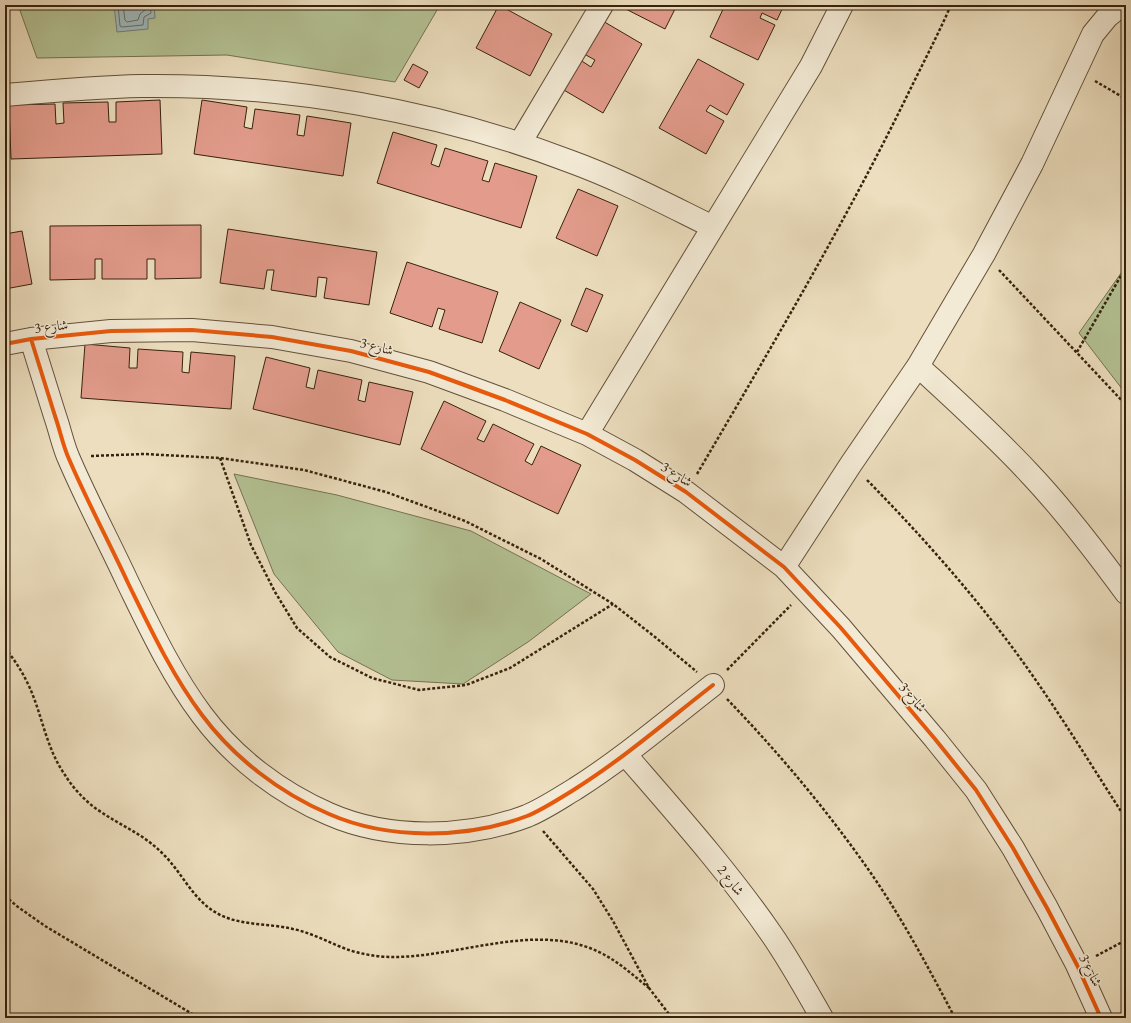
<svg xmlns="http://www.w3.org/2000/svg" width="1131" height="1023" font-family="'EB Garamond',Amiri,serif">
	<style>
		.green { fill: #b4c294; stroke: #767251 }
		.water { fill: #9eb9bd; stroke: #757d77 }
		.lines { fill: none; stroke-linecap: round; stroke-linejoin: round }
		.shore { stroke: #6a6e66; stroke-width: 1 }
		.building { fill: #e39c8c; stroke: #37220e }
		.minor-casing { stroke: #64513a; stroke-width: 24 }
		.path { stroke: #37220e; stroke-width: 2.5; stroke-dasharray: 3 2; stroke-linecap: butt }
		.minor { stroke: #f3ead5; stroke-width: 22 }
		.cycleway-casing { stroke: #f3ead5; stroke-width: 6 }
		.cycleway { stroke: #e8590c; stroke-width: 4 }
		.labels { text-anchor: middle; stroke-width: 3; stroke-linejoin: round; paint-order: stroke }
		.street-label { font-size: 14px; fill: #37220e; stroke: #f3ead5 }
	</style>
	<rect width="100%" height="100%" fill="#ecdebe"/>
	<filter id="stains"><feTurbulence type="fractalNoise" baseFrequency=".005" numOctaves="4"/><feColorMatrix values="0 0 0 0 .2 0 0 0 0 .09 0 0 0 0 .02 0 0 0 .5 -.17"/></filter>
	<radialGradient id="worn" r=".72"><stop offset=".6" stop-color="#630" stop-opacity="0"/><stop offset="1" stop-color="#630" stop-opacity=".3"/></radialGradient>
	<path class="green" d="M18 5H440L395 82 227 55 37 58Z
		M1126 266V394L1079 333Z
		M234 474 337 495 471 531 591 594 528 642 463 684 392 680 338 652 274 574Z"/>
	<path class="water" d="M114 5H154L155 18 148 19V29L117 32Z"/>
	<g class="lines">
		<path class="shore" d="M118 5 120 26 122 27 143 25 144 17 151 13 150 5
			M123 5 125 20 127 22 138 20 140 14 145 10V5"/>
	</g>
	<path class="building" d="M499 5 552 34 530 76 476 48Z
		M618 5H677L665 29Z
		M725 5H784L777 20 762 13 760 18 775 25 758 60 710 37Z
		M596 17 642 44 603 113 557 86 574 56 591 67 595 60 577 50Z
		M698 59 744 84 727 115 710 105 706 111 724 121 706 154 659 128Z
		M413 64 428 72 419 88 404 80Z
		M160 100 162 154 11 159 9 105 55 104 56 124 64 123 63 103 108 102 109 122H116V102Z
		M202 100 247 107 244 127 252 129 255 109 300 115 297 135 304 136 307 116 351 123 343 176 194 154Z
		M393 132 437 145 431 164 439 167 445 148 488 161 482 180 489 182 495 163 537 176 521 228 377 183Z
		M578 189 618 206 597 256 556 238Z
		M201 225V278L155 279V259H147V279H102V259H95V279L50 280V226Z
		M228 229 377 252 369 305 324 298 327 278 318 277 316 297 271 290 274 270H267L264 289 220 283Z
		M22 231 32 284 5 289V234Z
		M407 262 498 292 482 343 439 329 445 310 438 308 432 327 390 313Z
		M586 288 603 295 587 332 571 325Z
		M520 302 561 320 539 369 499 351Z
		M85 344 130 348 129 368H137L138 349 183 352 182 372 189 373 191 352 235 356 231 409 81 398Z
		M266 357 310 368 306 387 314 389 318 370 362 380 358 400 365 402 369 382 413 392 400 445 253 409Z
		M444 401 486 421 477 439 484 442 493 424 534 444 525 461 532 465 541 446 581 465 558 514 421 449Z"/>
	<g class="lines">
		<g class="minor-casing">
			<path id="minor" d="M5 95C50 91 95 87 141 86 284 84 435 110 569 161 619 179 666 204 713 227
				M520 143 602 5
				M31 339C39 364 47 390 55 416 60 430 63 446 69 459 87 501 109 542 128 583 150 628 172 675 202 715 234 758 280 793 329 814 388 840 467 839 527 816 544 809 560 798 575 789 624 758 668 720 713 685
				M5 344 31 339 111 331 192 330 272 337 351 351 429 372 505 400 587 434 635 460 686 492 784 567 841 628 935 739 976 790 1013 848 1047 908 1077 965 1101 1018
				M918 366C956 401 995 436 1030 474 1065 511 1096 552 1126 593
				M587 434 811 66 842 5
				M784 567 851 464 918 366 984 254 1032 164 1093 34 1107 17 1122 5
				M625 754C676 813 728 871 772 935 790 961 806 990 822 1018"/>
		</g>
		<path class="path" d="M1095 81 1126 99
			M999 270 1126 405
			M1077 352 1126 267
			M91 456 144 454 220 458 304 470 386 492 465 521 541 559 613 604 655 637 697 672
			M220 458 251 545 275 592 297 628 330 657 372 678 419 690 466 685 510 668 613 604
			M697 474C769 351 842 228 905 100 920 69 937 37 951 5
			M867 480C919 533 968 588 1012 647 1053 702 1089 762 1126 819
			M5 648C18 664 28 681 35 701 44 726 49 752 65 775 73 788 85 801 98 810 121 826 144 834 164 855 182 873 193 899 215 912 237 926 268 923 293 929 312 933 328 942 346 949 360 954 378 957 393 957 462 957 539 920 603 954 620 963 634 976 649 988
			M727 670 791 605
			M727 699C778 752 826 809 868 869 901 916 928 967 955 1018
			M543 831 593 889 613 921 649 988 672 1018
			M5 896 18 907 45 926 199 1018
			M1096 956 1126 940"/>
		<use href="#minor" class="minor"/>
		<g class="cycleway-casing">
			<path id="cycleway" d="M31 339C39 364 47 390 55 416 60 430 63 446 69 459 87 501 109 542 128 583 150 628 172 675 202 715 234 758 280 793 329 814 388 840 467 839 527 816 544 809 560 798 575 789 624 758 668 720 713 685
				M5 344 31 339 111 331 192 330 272 337 351 351 429 372 505 400 587 434 635 460 686 492 784 567 841 628 935 739 976 790 1013 848 1047 908 1077 965 1101 1018"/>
		</g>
		<use href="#cycleway" class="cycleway"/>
	</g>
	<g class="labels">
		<g class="street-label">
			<text transform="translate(51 326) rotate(-6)" y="5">شارع 3</text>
			<text transform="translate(377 346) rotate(15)" y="5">شارع 3</text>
			<text transform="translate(677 474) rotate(33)" y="5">شارع 3</text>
			<text transform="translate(913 697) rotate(50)" y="5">شارع 3</text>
			<text transform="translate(731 880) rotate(52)" y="5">شارع 2</text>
			<text transform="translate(1091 970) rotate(64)" y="5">شارع 3</text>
		</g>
	</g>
	<rect width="1131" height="1023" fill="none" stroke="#ecdebe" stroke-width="20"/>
	<rect x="6" y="6" width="1119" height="1011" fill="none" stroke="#37220e" stroke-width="2"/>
	<rect x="10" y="10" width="1111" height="1003" fill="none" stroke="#37220e"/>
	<rect width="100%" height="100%" filter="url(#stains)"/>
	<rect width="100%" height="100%" fill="url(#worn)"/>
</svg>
